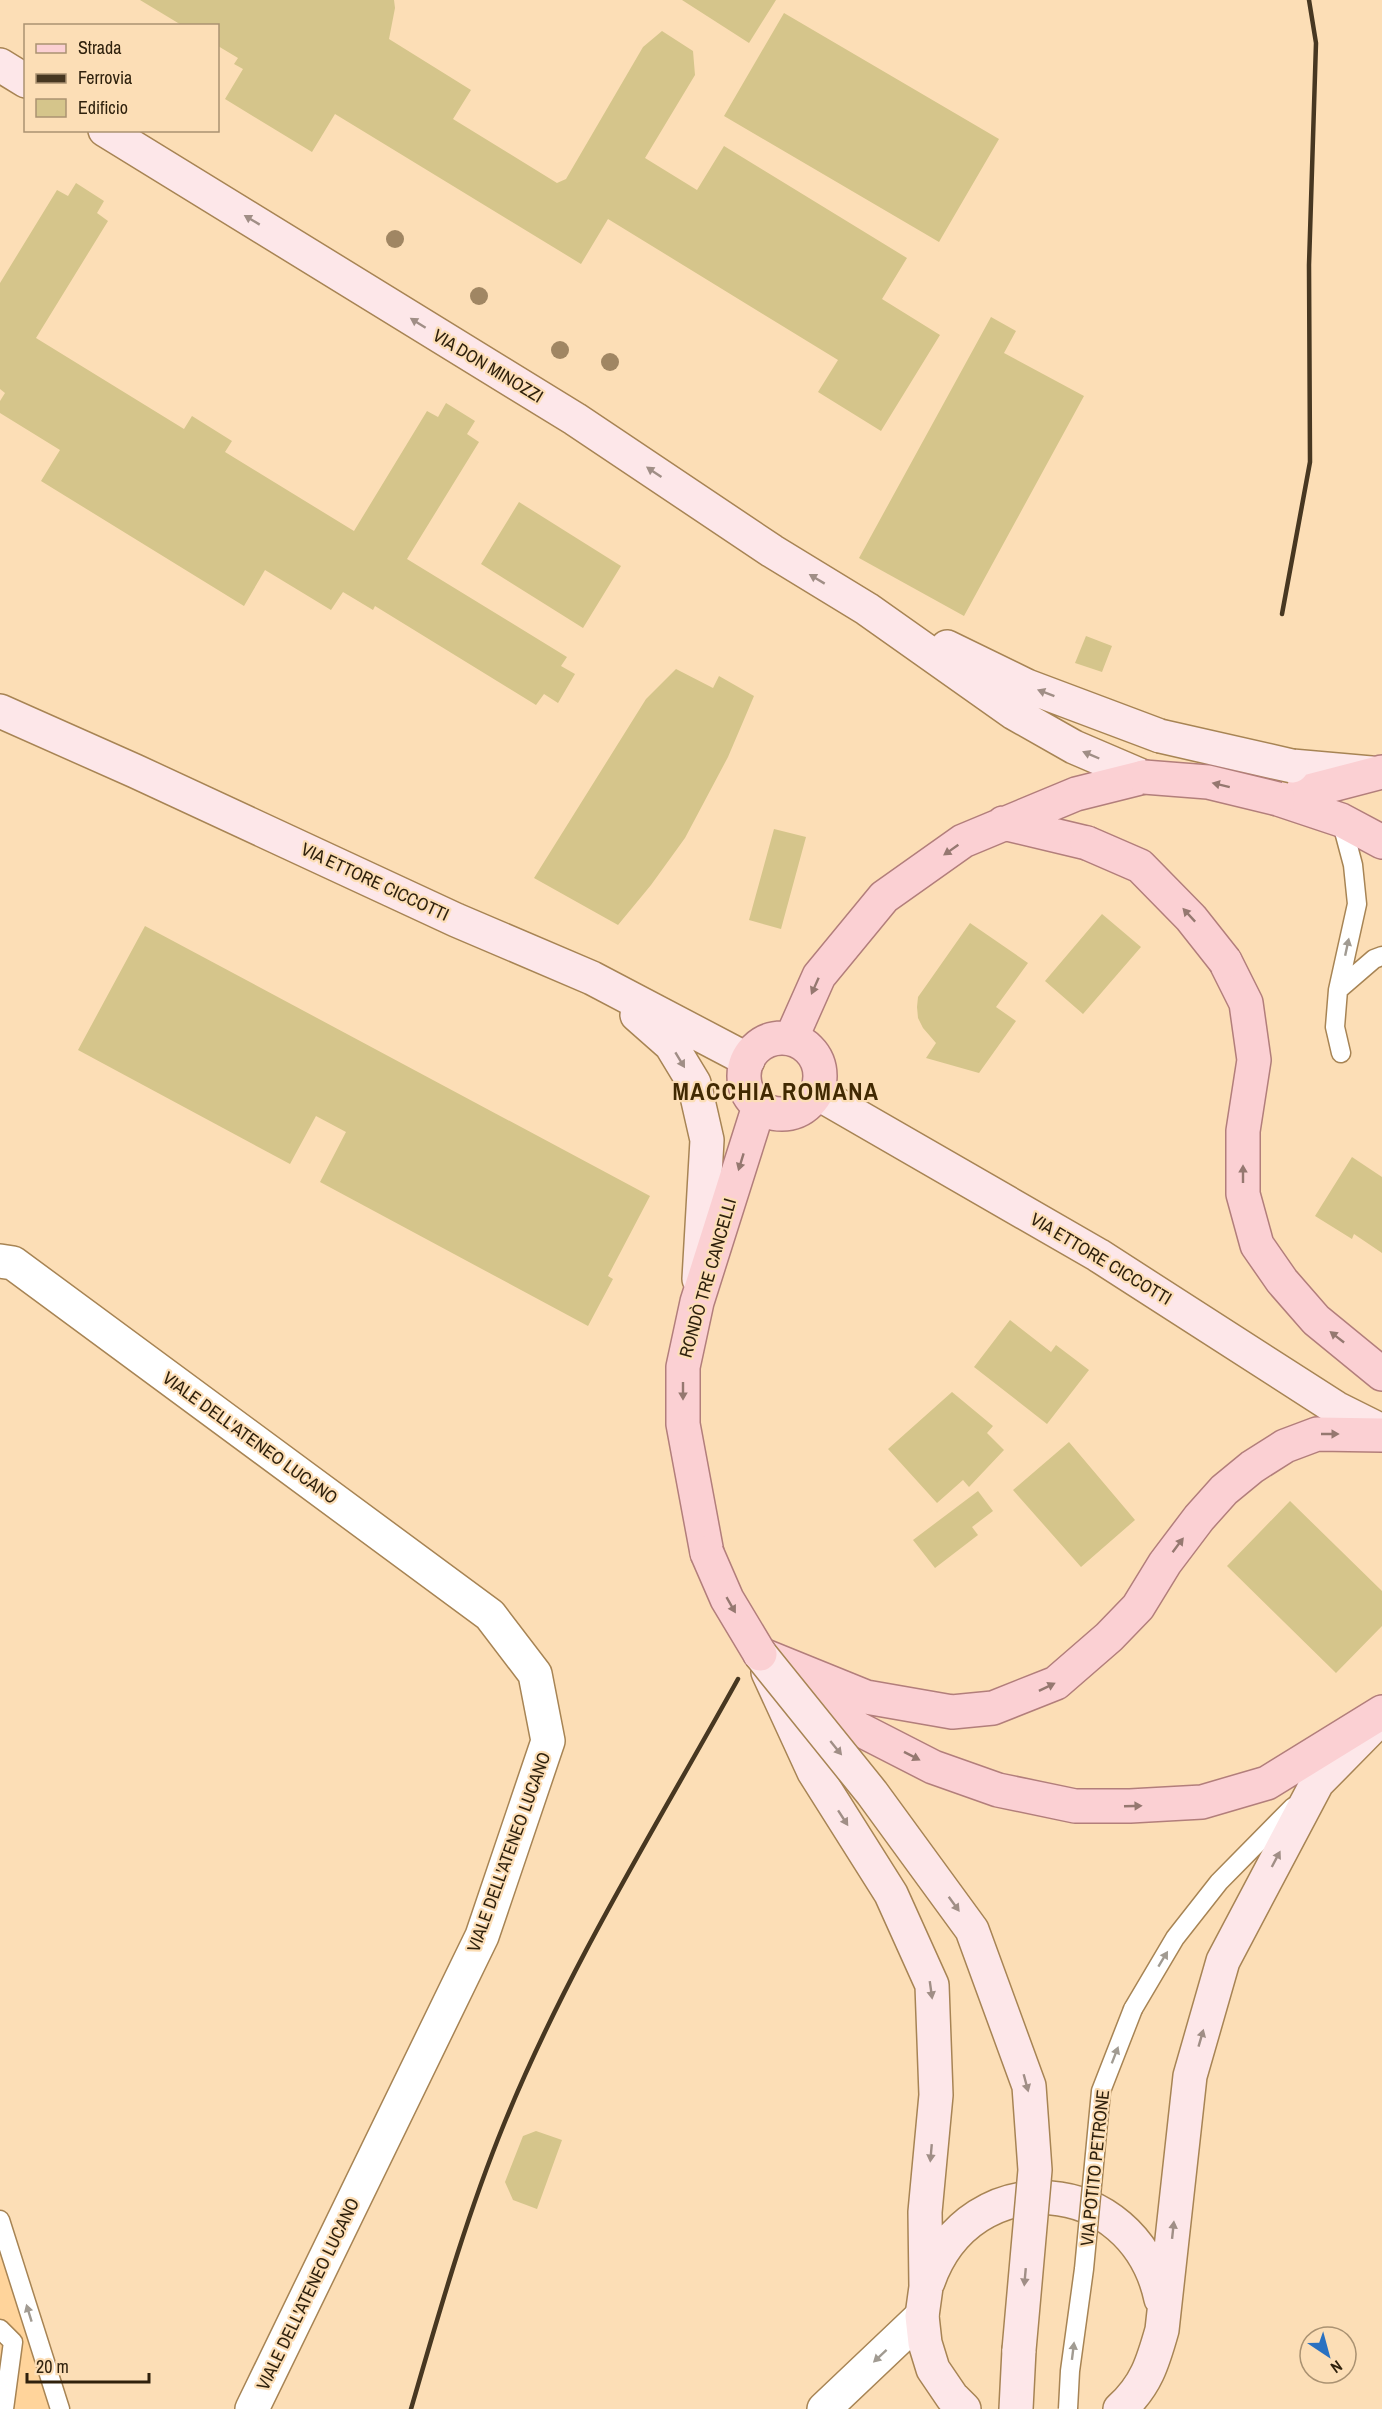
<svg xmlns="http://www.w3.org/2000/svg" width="1382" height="2409" font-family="'Archivo Narrow',sans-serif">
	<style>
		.built { fill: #ffd49b }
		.building { fill: #d5c58b }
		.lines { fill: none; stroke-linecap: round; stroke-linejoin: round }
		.service-casing { stroke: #a78454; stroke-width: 21 }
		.minor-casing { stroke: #a78454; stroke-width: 36 }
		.tertiary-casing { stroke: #a78454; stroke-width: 36 }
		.secondary-casing { stroke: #a78454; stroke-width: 36 }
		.primary-casing { stroke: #b27e7b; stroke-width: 36 }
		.service { stroke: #fff; stroke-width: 18 }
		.minor { stroke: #fff; stroke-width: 33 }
		.tertiary { stroke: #fff; stroke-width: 33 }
		.secondary { stroke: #fde7e9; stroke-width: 33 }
		.primary { stroke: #fbd0d3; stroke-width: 33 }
		.rail { stroke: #473721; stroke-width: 4.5 }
		.service-bridge-casing { stroke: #a78454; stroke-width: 21; stroke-linecap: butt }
		.secondary-bridge-casing { stroke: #a78454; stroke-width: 36; stroke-linecap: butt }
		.primary-bridge-casing { stroke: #b27e7b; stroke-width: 36; stroke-linecap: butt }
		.service-bridge { stroke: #fff; stroke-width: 18 }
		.secondary-bridge { stroke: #fde7e9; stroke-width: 33 }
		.primary-bridge { stroke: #fbd0d3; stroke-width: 33 }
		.tree { fill: #a08663 }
		.oneway { fill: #a08e86 }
		.oneway2 { fill: #957870 }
		.oneway3 { fill: #a19b92 }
		.labels { text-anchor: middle; stroke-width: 4.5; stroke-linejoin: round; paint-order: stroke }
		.street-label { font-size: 18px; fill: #2f210d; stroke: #fcdeb6 }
		.district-label { font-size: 24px; font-weight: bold; letter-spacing: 1.5px; fill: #412902; stroke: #fcdeb6 }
	</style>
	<rect width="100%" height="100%" fill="#fcdeb6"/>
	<path class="built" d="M0 2222 60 2409H0Z"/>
	<path class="building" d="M140 0H394L395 8 389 39 471 90 453 119 557 183 566 179 643 47 662 31 693 51 695 75 645 158 697 190 724 146 907 258 882 299 940 335 881 431 818 392 838 360 608 219 581 264 335 114 312 152 225 99 243 69 234 64 238 58 218 46V26H183Z
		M682 0H776L749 43Z
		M784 13 999 139 939 242 724 116Z
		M76 183 104 201 97 213 108 221 36 338 184 429 192 416 232 441 225 452 354 531 427 411 438 417 446 403 475 421 467 434 479 442 407 559 567 657 561 666 575 674 558 703 544 694 536 705 375 606 373 610 343 592 331 610 265 570 244 606 41 481 60 450 0 413V401L5 393 0 389V283L57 190 68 196Z
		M991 317 1016 331 1004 353 1084 396 964 616 859 558Z
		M519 502 621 566 583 628 481 564Z
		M1086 636 1112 646 1102 672 1075 663Z
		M676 669 713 688 719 676 754 696 728 757 685 838 651 885 618 925 534 878 646 699Z
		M774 829 806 837 781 929 749 920Z
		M1102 914 1141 947 1083 1014 1045 981Z
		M970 923 1028 963 996 1007 1016 1021 979 1073 926 1058 936 1043 923 1028 918 1018 917 1007 918 997 923 990Z
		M145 926 650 1196 608 1276 613 1279 588 1326 320 1182 346 1132 316 1116 290 1164 78 1050Z
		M1352 1157 1382 1177V1253L1354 1234 1352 1239 1315 1216Z
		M1010 1320 1051 1352 1056 1345 1089 1370 1047 1424 974 1367Z
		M952 1392 993 1426 987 1433 1004 1450 969 1487 963 1480 937 1503 888 1449Z
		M1069 1442 1135 1520 1081 1567 1013 1490Z
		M978 1491 993 1511 972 1527 978 1535 935 1568 913 1540Z
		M1290 1501 1382 1591V1626L1336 1673 1227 1566Z
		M536 2131 562 2140 537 2209 513 2200 505 2182 523 2136Z"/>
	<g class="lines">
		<g class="service-casing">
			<path id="service" d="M1341 820 1353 865 1357 904 1338 990 1374 959 1382 956
				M1338 990 1335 1027 1341 1053
				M1133 2009 1175 1938 1219 1882 1293 1807
				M0 2220 60 2409
				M0 2329 13 2342 4 2409"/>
		</g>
		<g class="minor-casing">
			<path id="minor" d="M824 2409 922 2316"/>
		</g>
		<g class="tertiary-casing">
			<path id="tertiary" d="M0 1261 13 1263 490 1615 535 1674 548 1741 482 1936 252 2409"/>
		</g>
		<g class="secondary-casing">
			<path id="secondary" d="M0 65 26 81
				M105 130 575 419 772 551 867 609 1014 713 1074 747 1144 777
				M947 647 1027 686 1160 736
				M0 711 135 771 456 920 592 978 748 1060
				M1292 766 1371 773
				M637 1015 671 1045 694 1083 707 1140 699 1279
				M817 1093 1098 1255 1336 1408 1382 1431
				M768 1672 814 1772 891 1894 932 1985 936 2095 925 2212 926 2287 922 2316 925 2343 933 2369 952 2397 964 2409
				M928 2282C970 2161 1134 2173 1161 2299
				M1016 2409 1019 2350
				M1120 2409C1146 2386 1153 2362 1162 2330L1190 2076 1223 1961 1317 1783 1377 1722"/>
		</g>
		<g class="primary-casing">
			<path id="primary" d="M1278 799 1341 820 1382 842
				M1278 799 1382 772
				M1003 823 1087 843
				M1225 961 1246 1003 1254 1060 1243 1131V1194L1257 1245 1282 1281 1316 1320 1382 1374
				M744 1076a38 38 0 1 1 76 0a38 38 0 1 1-76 0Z
				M791 1039 819 976 884 897 963 841 1076 794 1144 777
				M707 1553 683 1424V1367L697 1302 759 1106
				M760 1654 866 1697 952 1712 993 1708 1056 1683 1109 1637 1138 1607 1165 1563 1199 1518 1224 1490 1252 1467 1285 1446 1317 1434 1382 1435
				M792 1679 851 1725 933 1767 998 1790 1075 1806H1130L1202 1802 1267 1783 1382 1712"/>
		</g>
		<use href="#service" class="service"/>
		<use href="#minor" class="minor"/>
		<use href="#tertiary" class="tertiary"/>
		<use href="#secondary" class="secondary"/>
		<use href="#primary" class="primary"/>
		<path class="rail" d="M1282 614 1310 462 1309 265 1316 43 1309 0
			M411 2409C439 2313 466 2217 504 2124 567 1969 657 1825 738 1679"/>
		<g class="service-bridge-casing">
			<path id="service-bridge" d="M1068 2409 1070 2371 1084 2269 1101 2091 1133 2009"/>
		</g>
		<g class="secondary-bridge-casing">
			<path id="secondary-bridge" d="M1160 736 1292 766
				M760 1654 872 1793 972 1930 1029 2086 1035 2170 1019 2350"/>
		</g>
		<g class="primary-bridge-casing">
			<path id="primary-bridge" d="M1144 777 1208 782 1278 799
				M1087 843 1140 866 1191 918 1225 961
				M707 1553 727 1599 760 1654"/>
		</g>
		<use href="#service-bridge" class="service-bridge"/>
		<use href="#secondary-bridge" class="secondary-bridge"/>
		<use href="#primary-bridge" class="primary-bridge"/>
	</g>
	<g class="tree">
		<circle cx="395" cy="239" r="9"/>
		<circle cx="479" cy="296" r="9"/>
		<circle cx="560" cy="350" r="9"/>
		<circle cx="610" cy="362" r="9"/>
	</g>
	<defs><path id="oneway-solid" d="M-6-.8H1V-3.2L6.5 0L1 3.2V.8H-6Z" transform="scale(1.5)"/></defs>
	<g class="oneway">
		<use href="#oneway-solid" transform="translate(252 220) rotate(-149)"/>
		<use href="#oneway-solid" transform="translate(418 323) rotate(-148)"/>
		<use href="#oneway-solid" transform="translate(654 472) rotate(-146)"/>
		<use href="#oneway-solid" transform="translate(817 579) rotate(-149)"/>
		<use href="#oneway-solid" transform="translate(1046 693) rotate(-159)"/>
		<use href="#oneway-solid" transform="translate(1091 755) rotate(-157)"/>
		<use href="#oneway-solid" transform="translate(680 1060) rotate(59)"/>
		<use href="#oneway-solid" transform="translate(836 1748) rotate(51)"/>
		<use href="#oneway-solid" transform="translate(843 1818) rotate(57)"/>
		<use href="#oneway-solid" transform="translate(1276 1859) rotate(-62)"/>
		<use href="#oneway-solid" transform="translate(954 1904) rotate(54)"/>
		<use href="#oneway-solid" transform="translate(931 1990) rotate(82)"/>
		<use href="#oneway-solid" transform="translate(1201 2038) rotate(-74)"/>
		<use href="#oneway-solid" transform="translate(1026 2083) rotate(75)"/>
		<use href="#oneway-solid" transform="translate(931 2153) rotate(95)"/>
		<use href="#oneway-solid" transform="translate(1173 2230) rotate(-84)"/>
		<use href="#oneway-solid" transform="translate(1025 2277) rotate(95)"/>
	</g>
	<g class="oneway2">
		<use href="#oneway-solid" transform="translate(1221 785) rotate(-166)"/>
		<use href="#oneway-solid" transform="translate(951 850) rotate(145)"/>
		<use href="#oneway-solid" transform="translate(1189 915) rotate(-133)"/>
		<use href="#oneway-solid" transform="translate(815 986) rotate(114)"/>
		<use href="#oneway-solid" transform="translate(741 1162) rotate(107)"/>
		<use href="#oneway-solid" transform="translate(1243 1174) rotate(-90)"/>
		<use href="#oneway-solid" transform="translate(1337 1337) rotate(-142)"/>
		<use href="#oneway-solid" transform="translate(683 1391) rotate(90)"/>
		<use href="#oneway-solid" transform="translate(1330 1434)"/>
		<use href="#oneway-solid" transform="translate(1178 1545) rotate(-53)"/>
		<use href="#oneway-solid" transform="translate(731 1605) rotate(60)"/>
		<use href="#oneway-solid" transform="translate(1047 1687) rotate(-26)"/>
		<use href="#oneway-solid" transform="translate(912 1756) rotate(27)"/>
		<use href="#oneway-solid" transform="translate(1133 1806) rotate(-2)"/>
	</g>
	<g class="oneway3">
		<use href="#oneway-solid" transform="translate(1347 947) rotate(-78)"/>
		<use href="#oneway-solid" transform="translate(1163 1959) rotate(-59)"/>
		<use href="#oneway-solid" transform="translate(1115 2055) rotate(-69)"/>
		<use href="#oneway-solid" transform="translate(29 2313) rotate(-107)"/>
		<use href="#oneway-solid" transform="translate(1073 2351) rotate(-83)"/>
		<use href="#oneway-solid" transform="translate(880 2356) rotate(137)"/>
	</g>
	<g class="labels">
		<g class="street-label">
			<text transform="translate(488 366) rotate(31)" y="6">VIA DON MINOZZI</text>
			<text transform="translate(375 882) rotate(25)" y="6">VIA ETTORE CICCOTTI</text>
			<text transform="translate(1101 1259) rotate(31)" y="6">VIA ETTORE CICCOTTI</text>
			<text transform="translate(708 1278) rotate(-74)" y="6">RONDÒ TRE CANCELLI</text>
			<text transform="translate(250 1438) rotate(36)" y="6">VIALE DELL'ATENEO LUCANO</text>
			<text transform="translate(509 1852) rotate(-70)" y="6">VIALE DELL'ATENEO LUCANO</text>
			<text transform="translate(1095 2168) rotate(-84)" y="6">VIA POTITO PETRONE</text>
			<text transform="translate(308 2294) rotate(-64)" y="6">VIALE DELL'ATENEO LUCANO</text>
		</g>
		<g class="district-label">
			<text x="776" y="1100">MACCHIA ROMANA</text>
		</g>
	</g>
	<rect x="24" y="24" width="195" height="108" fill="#fcdeb6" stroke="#aa9272" stroke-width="1.5"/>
	<rect x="36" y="44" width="30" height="9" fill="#fbd0d3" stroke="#aa9272" stroke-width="1.5"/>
	<text x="78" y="54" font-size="18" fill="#2f210d">Strada</text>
	<rect x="36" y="74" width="30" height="9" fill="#473721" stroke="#aa9272" stroke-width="1.5"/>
	<text x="78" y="84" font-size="18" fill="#2f210d">Ferrovia</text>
	<rect x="36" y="99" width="30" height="18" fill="#d5c58b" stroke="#aa9272" stroke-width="1.5"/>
	<text x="78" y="114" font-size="18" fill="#2f210d">Edificio</text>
	<g transform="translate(1328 2355) rotate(144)"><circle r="28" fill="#fcdeb6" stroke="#aa9272" stroke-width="1.5"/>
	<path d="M0-4.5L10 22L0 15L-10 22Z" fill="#2a71c1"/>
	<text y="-9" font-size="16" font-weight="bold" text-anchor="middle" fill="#2f210d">N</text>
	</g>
	<path d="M27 2373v9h122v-9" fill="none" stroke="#2f210d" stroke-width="3"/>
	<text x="36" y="2373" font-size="18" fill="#2f210d" stroke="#fcdeb6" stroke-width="4.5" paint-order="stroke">20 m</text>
</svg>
